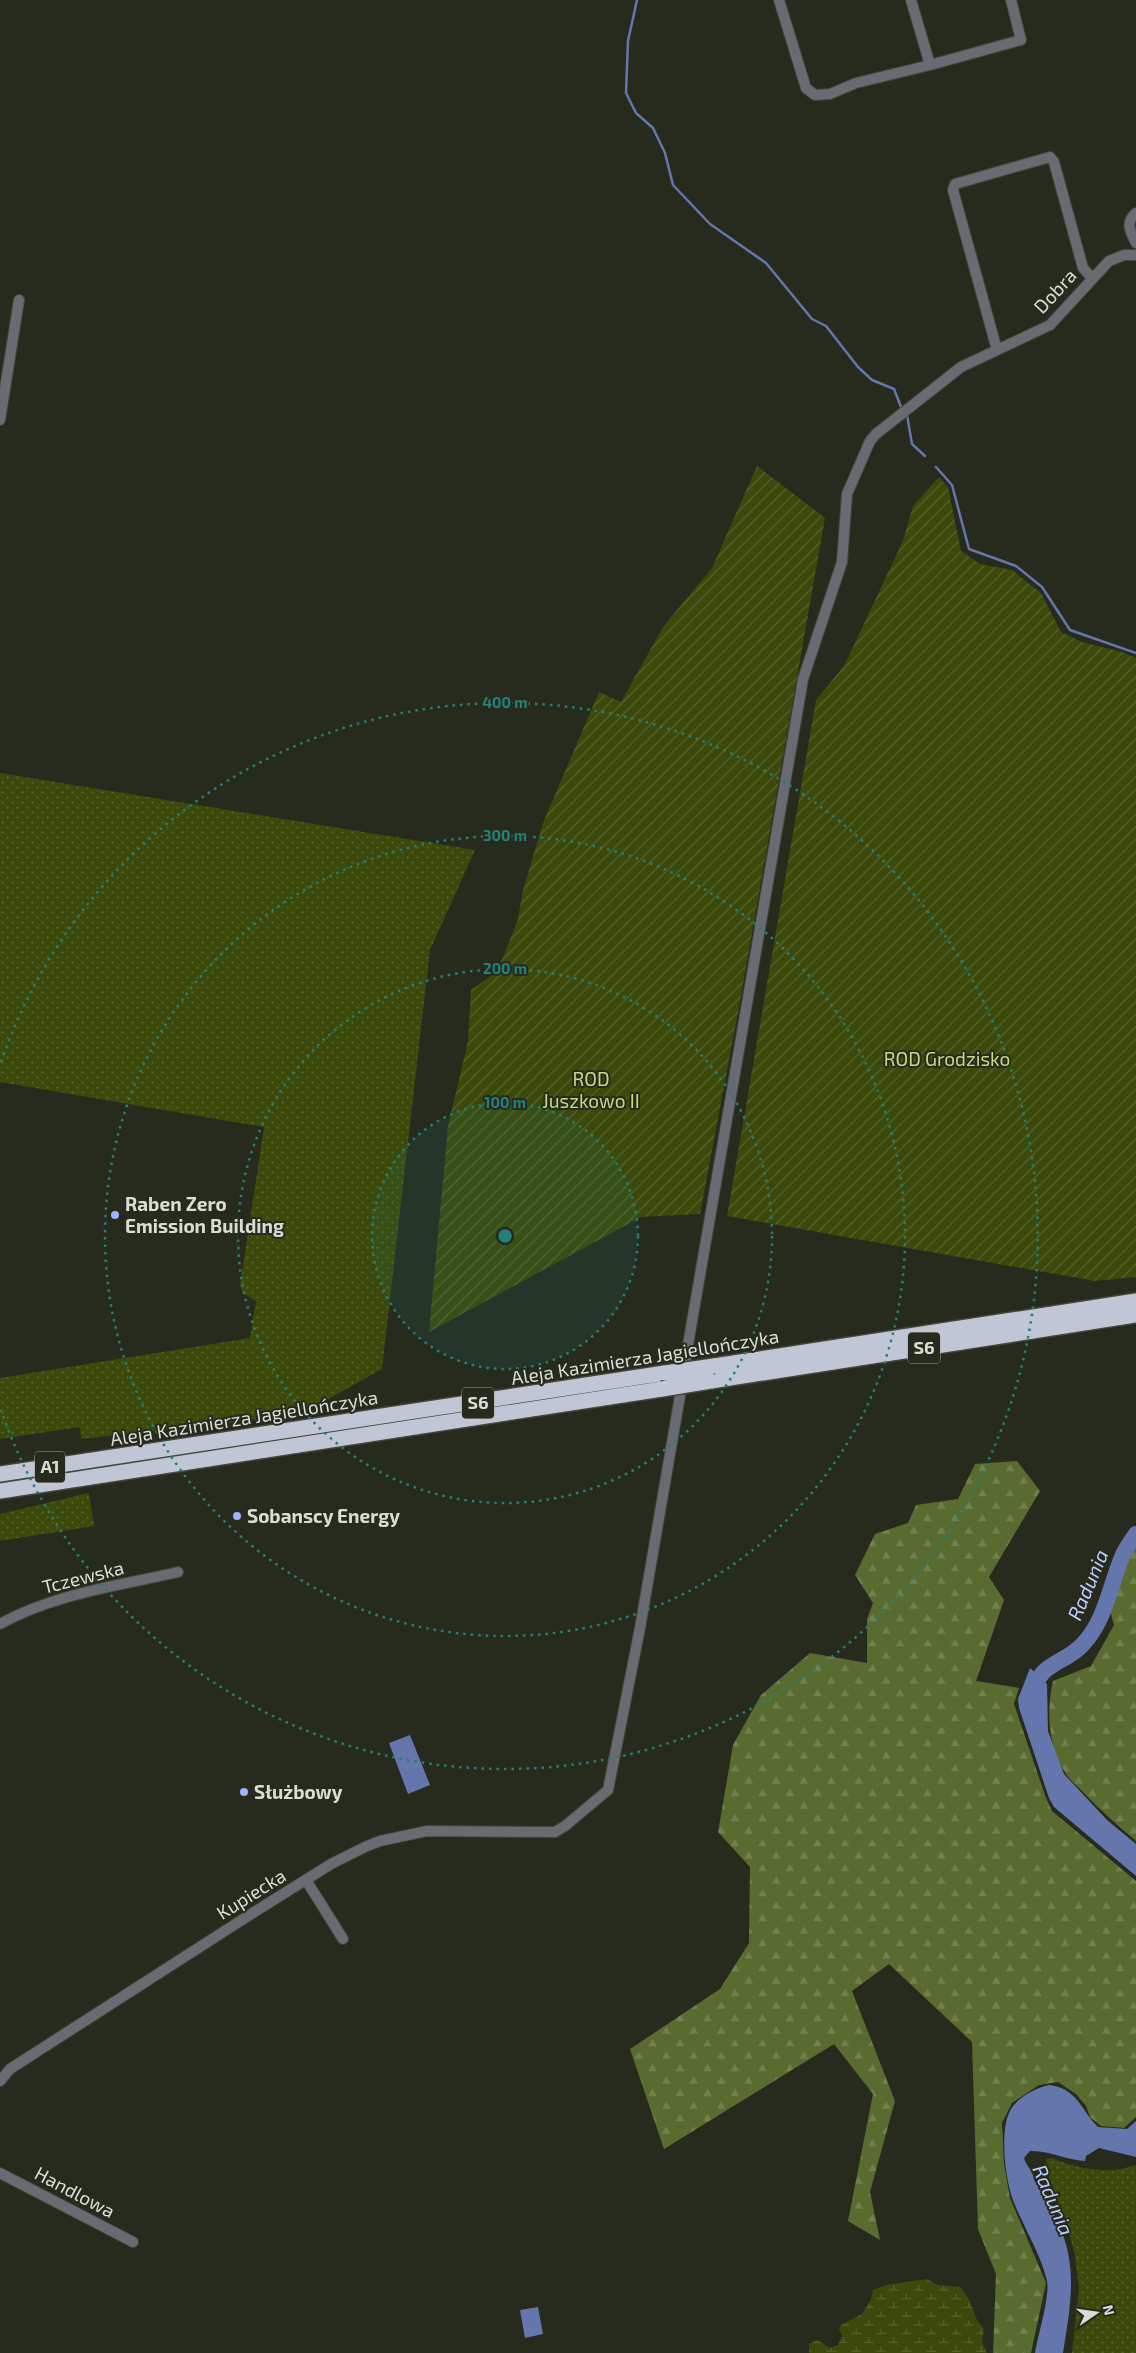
<svg xmlns="http://www.w3.org/2000/svg" width="1136" height="2353" font-family="'Exo 2',sans-serif">
	<style>
		.grass { fill: url(#grass-dots) }
		.forest { fill: url(#forest-firs) }
		.wetland { fill: url(#wetland-marsh) }
		.garden { fill: url(#garden-furrows) }
		.water { fill: #6576ad }
		.lines { fill: none; stroke-linecap: round; stroke-linejoin: round }
		.stream { stroke: #6576ad; stroke-width: 2.5 }
		.river { stroke: #6576ad; stroke-width: 16 }
		.minor-casing { stroke: #44473b; stroke-width: 12 }
		.motorway-casing { stroke: #44473b; stroke-width: 18 }
		.minor { stroke: #686b71; stroke-width: 10 }
		.motorway { stroke: #c1c6d7; stroke-width: 15 }
		.motorway-bridge-casing { stroke: #44473b; stroke-width: 18; stroke-linecap: butt }
		.motorway-bridge { stroke: #c1c6d7; stroke-width: 15 }
		.ring { fill: none; stroke: #238078; stroke-width: 2.5; stroke-dasharray: 2.5 5 }
		.poi-dot { fill: #9eb4fd; stroke: #272b1e; stroke-width: 2 }
		.labels { text-anchor: middle; stroke-width: 4; stroke-linejoin: round; paint-order: stroke }
		.shield { fill: #272b1e; stroke: #a4a89e; stroke-width: 1 }
		.shield-label { font-size: 18px; font-weight: bold; fill: #daddd5 }
		.street-label { font-size: 19px; fill: #daddd5; stroke: #272b1e }
		.park-label { font-size: 19px; fill: #c1db83; stroke: #272b1e }
		.poi-label { font-size: 19px; font-weight: bold; fill: #daddd5; stroke: #272b1e; text-anchor: start }
		.water-label { font-size: 20px; font-style: italic; fill: #bdcdfd; stroke: #272b1e }
		.centre { fill: #238078; stroke: #272b1e; stroke-width: 2.5 }
		.ring-label { font-size: 15px; text-anchor: middle; font-weight: bold; fill: #238078; stroke: #272b1e; stroke-width: 4; stroke-linejoin: round; paint-order: stroke }
	</style>
	<defs>
		<pattern id="grass-dots" width="8" height="8" patternUnits="userSpaceOnUse" patternTransform="scale(1.25)"><rect width="8" height="8" fill="#3b490b"/><path d="M2 2h.1M6 6h.1" fill="none" stroke="#57632e" stroke-width="1.8" stroke-linecap="round"/></pattern>
		<pattern id="forest-firs" width="22" height="20" patternUnits="userSpaceOnUse" patternTransform="scale(1.25)"><rect width="22" height="20" fill="#5a6b2f"/><path d="M5 1l3.5 6h-7zM16 11l3.5 6h-7z" fill="#71804c"/></pattern>
		<pattern id="wetland-marsh" width="20" height="14" patternUnits="userSpaceOnUse" patternTransform="scale(1.25)"><rect width="20" height="14" fill="#3b490b"/><path d="M1 5h8M5 5V1M11 12h8M15 12V8" fill="none" stroke="#57632e"/></pattern>
		<pattern id="garden-furrows" width="10" height="10" patternUnits="userSpaceOnUse" patternTransform="scale(1.25)"><rect width="10" height="10" fill="#3b490b"/><path d="M-1 1l2-2M0 10L10 0M9 11l2-2" fill="none" stroke="#57632e"/></pattern>
	</defs>
	<rect width="100%" height="100%" fill="#272b1e"/>
	<path class="grass" d="M0 773 475 850 430 950 382 1369 300 1415 81 1439 80 1427 0 1439V1378L250 1338 256 1301 243 1293 240 1286 264 1127 0 1082Z
		M89 1493 94 1526 0 1541V1514Z
		M1052 2158C1078 2169 1110 2175 1136 2165V2353H1072L1079 2288 1075 2256 1068 2228 1046 2168V2159Z"/>
	<path class="forest" d="M1017 1461 1040 1491 989 1577 1004 1600 976 1681 1019 1688 1014 1704 1046 1798 1052 1811 1136 1881V2117L1124 2128 1101 2126 1090 2117 1086 2106 1076 2094 1058 2082 1039 2085 1012 2103 1002 2123 1004 2164 1010 2198 1046 2283 1031 2353H993L996 2274 978 2229 972 2042 889 1964 852 1991 895 2101 870 2192 880 2240 848 2221 873 2094 834 2044 664 2149 630 2049 720 1989 749 1943 750 1867 718 1832 733 1745 761 1695 810 1653 867 1663V1619L873 1603 855 1575 875 1534 908 1523 916 1505 958 1499 975 1464Z
		M1136 1534V1841C1117 1825 1099 1809 1082 1791 1077 1786 1070 1780 1066 1774 1048 1747 1046 1711 1053 1681L1091 1666 1114 1625 1107 1600 1123 1555Z"/>
	<path class="wetland" d="M927 2279 938 2285 960 2287 969 2299 977 2320 984 2329 982 2342 987 2353H809V2344L817 2340 830 2348 838 2345 842 2336 839 2329 841 2325 862 2314 871 2300 873 2290 886 2285Z"/>
	<path class="garden" d="M757 466 825 518 739 1007 700 1214 641 1217 429 1332 448 1126 468 1041 471 990 496 972 504 955 518 919 523 890 543 823 599 692 621 702 663 627 712 568Z
		M939 477 948 487 961 551 980 564 1012 570 1041 593 1061 632 1082 642 1122 652 1136 658V1277L1095 1281 727 1216 816 700 844 666 903 541 913 506Z"/>
	<path class="water" d="M1030 1668 1047 1684 1048 1731 1064 1774 1107 1820 1136 1844V1876L1054 1807 1049 1798 1019 1708 1018 1699Z
		M410 1735 430 1785 408 1794 389 1743Z
		M1049 2085C1077 2088 1081 2110 1098 2127L1127 2129 1136 2121V2157L1099 2148 1086 2156 1085 2161C1066 2160 1049 2150 1030 2151L1024 2158C1026 2166 1033 2170 1034 2180 1045 2198 1058 2218 1064 2238 1077 2276 1069 2315 1063 2353H1035C1038 2335 1050 2297 1047 2281 1042 2256 1022 2224 1013 2200 1005 2179 999 2128 1011 2109 1018 2097 1036 2088 1049 2085Z
		M538 2307 543 2334 525 2338 520 2310Z"/>
	<g class="lines">
		<path class="stream" d="M637 0 628 41 626 93 636 113 653 128 665 153 673 185 710 224 766 263 812 319 826 326 858 367 872 380 894 389 901 407
			M907 415 912 444 925 456
			M936 467 952 485 969 549 1016 566 1042 587 1070 630 1136 653"/>
		<path class="river" d="M1034 1697C1035 1662 1065 1665 1083 1644 1105 1621 1110 1586 1122 1557 1125 1549 1131 1541 1136 1534"/>
		<g class="minor-casing">
			<path id="minor" d="M779 0 806 88 815 95 830 94 856 83 930 65
				M911 0 930 65 1021 40 1011 0
				M1136 213C1125 223 1130 231 1136 243
				M997 350 953 190 955 184 1050 157 1054 162 1083 268 1092 278
				M0 420 19 300
				M685 1362 800 697 803 679 842 562 847 494 870 441 876 434 961 367 1050 325 1109 261 1124 255H1136
				M0 1624C54 1594 118 1586 178 1572
				M306 1880 343 1939
				M0 2081 10 2069 248 1916 331 1864 365 1847 380 1841 427 1831 555 1832 565 1826 608 1790 640 1628 680 1396
				M0 2173 133 2242"/>
		</g>
		<g class="motorway-casing">
			<path id="motorway" d="M714 1366 1136 1301
				M711 1381 1136 1315
				M0 1474 665 1373
				M0 1491 662 1389"/>
		</g>
		<use href="#minor" class="minor"/>
		<use href="#motorway" class="motorway"/>
		<g class="motorway-bridge-casing">
			<path id="motorway-bridge" d="M665 1373 714 1366
				M662 1389 711 1381"/>
		</g>
		<use href="#motorway-bridge" class="motorway-bridge"/>
	</g>
	<circle cx="505" cy="1236" r="133" fill="#238078" fill-opacity=".12"/>
	<g class="ring">
		<circle cx="505" cy="1236" r="133"/>
		<circle cx="505" cy="1236" r="267"/>
		<circle cx="505" cy="1236" r="400"/>
		<path d="M1 1062A533 533 0 1 1 1 1410"/>
	</g>
	<g class="poi-dot">
		<circle cx="115" cy="1215" r="5"/>
		<circle cx="237" cy="1516" r="5"/>
		<circle cx="244" cy="1792" r="5"/>
	</g>
	<g class="labels">
		<g class="shield">
			<rect x="908" y="1332.5" width="32" height="31" rx="4"/>
			<rect x="462" y="1387.5" width="32" height="31" rx="4"/>
			<rect x="35" y="1451.5" width="30" height="31" rx="4"/>
		</g>
		<g class="shield-label">
			<text x="924" y="1354">S6</text>
			<text x="478" y="1409">S6</text>
			<text x="50" y="1473">A1</text>
		</g>
		<g class="street-label">
			<text transform="translate(1055 291) rotate(-47)" y="7">Dobra</text>
			<text transform="translate(645 1357) rotate(-9)" y="7">Aleja Kazimierza Jagiellończyka</text>
			<text transform="translate(244 1418) rotate(-9)" y="7">Aleja Kazimierza Jagiellończyka</text>
			<text transform="translate(83 1577) rotate(-14)" y="7">Tczewska</text>
			<text transform="translate(251 1894) rotate(-32)" y="7">Kupiecka</text>
			<text transform="translate(75 2192) rotate(28)" y="7">Handlowa</text>
		</g>
		<g class="park-label">
			<text x="947" y="1066">ROD Grodzisko</text>
			<text x="591" y="1086">ROD<tspan x="591" dy="22">Juszkowo II</tspan></text>
		</g>
		<g class="poi-label">
			<text x="125" y="1211">Raben Zero<tspan x="125" dy="22">Emission Building</tspan></text>
			<text x="247" y="1523">Sobanscy Energy</text>
			<text x="254" y="1799">Służbowy</text>
		</g>
		<g class="water-label">
			<text transform="translate(1088 1585) rotate(-67)" y="7">Radunia</text>
			<text transform="translate(1053 2200) rotate(67)" y="7">Radunia</text>
		</g>
	</g>
	<circle cx="505" cy="1236" r="8" class="centre"/>
	<g class="ring-label">
		<text x="505" y="708">400 m</text>
		<text x="505" y="841">300 m</text>
		<text x="505" y="974">200 m</text>
		<text x="505" y="1108">100 m</text>
	</g>
	<g transform="translate(1096 2313) rotate(77)" stroke="#272b1e" stroke-width="4" paint-order="stroke">
	<path d="M0-4L9 19L0 12L-9 19Z" fill="#daddd5"/>
	<text y="-8" font-size="14" font-weight="bold" text-anchor="middle" fill="#daddd5">N</text>
	</g>
</svg>
